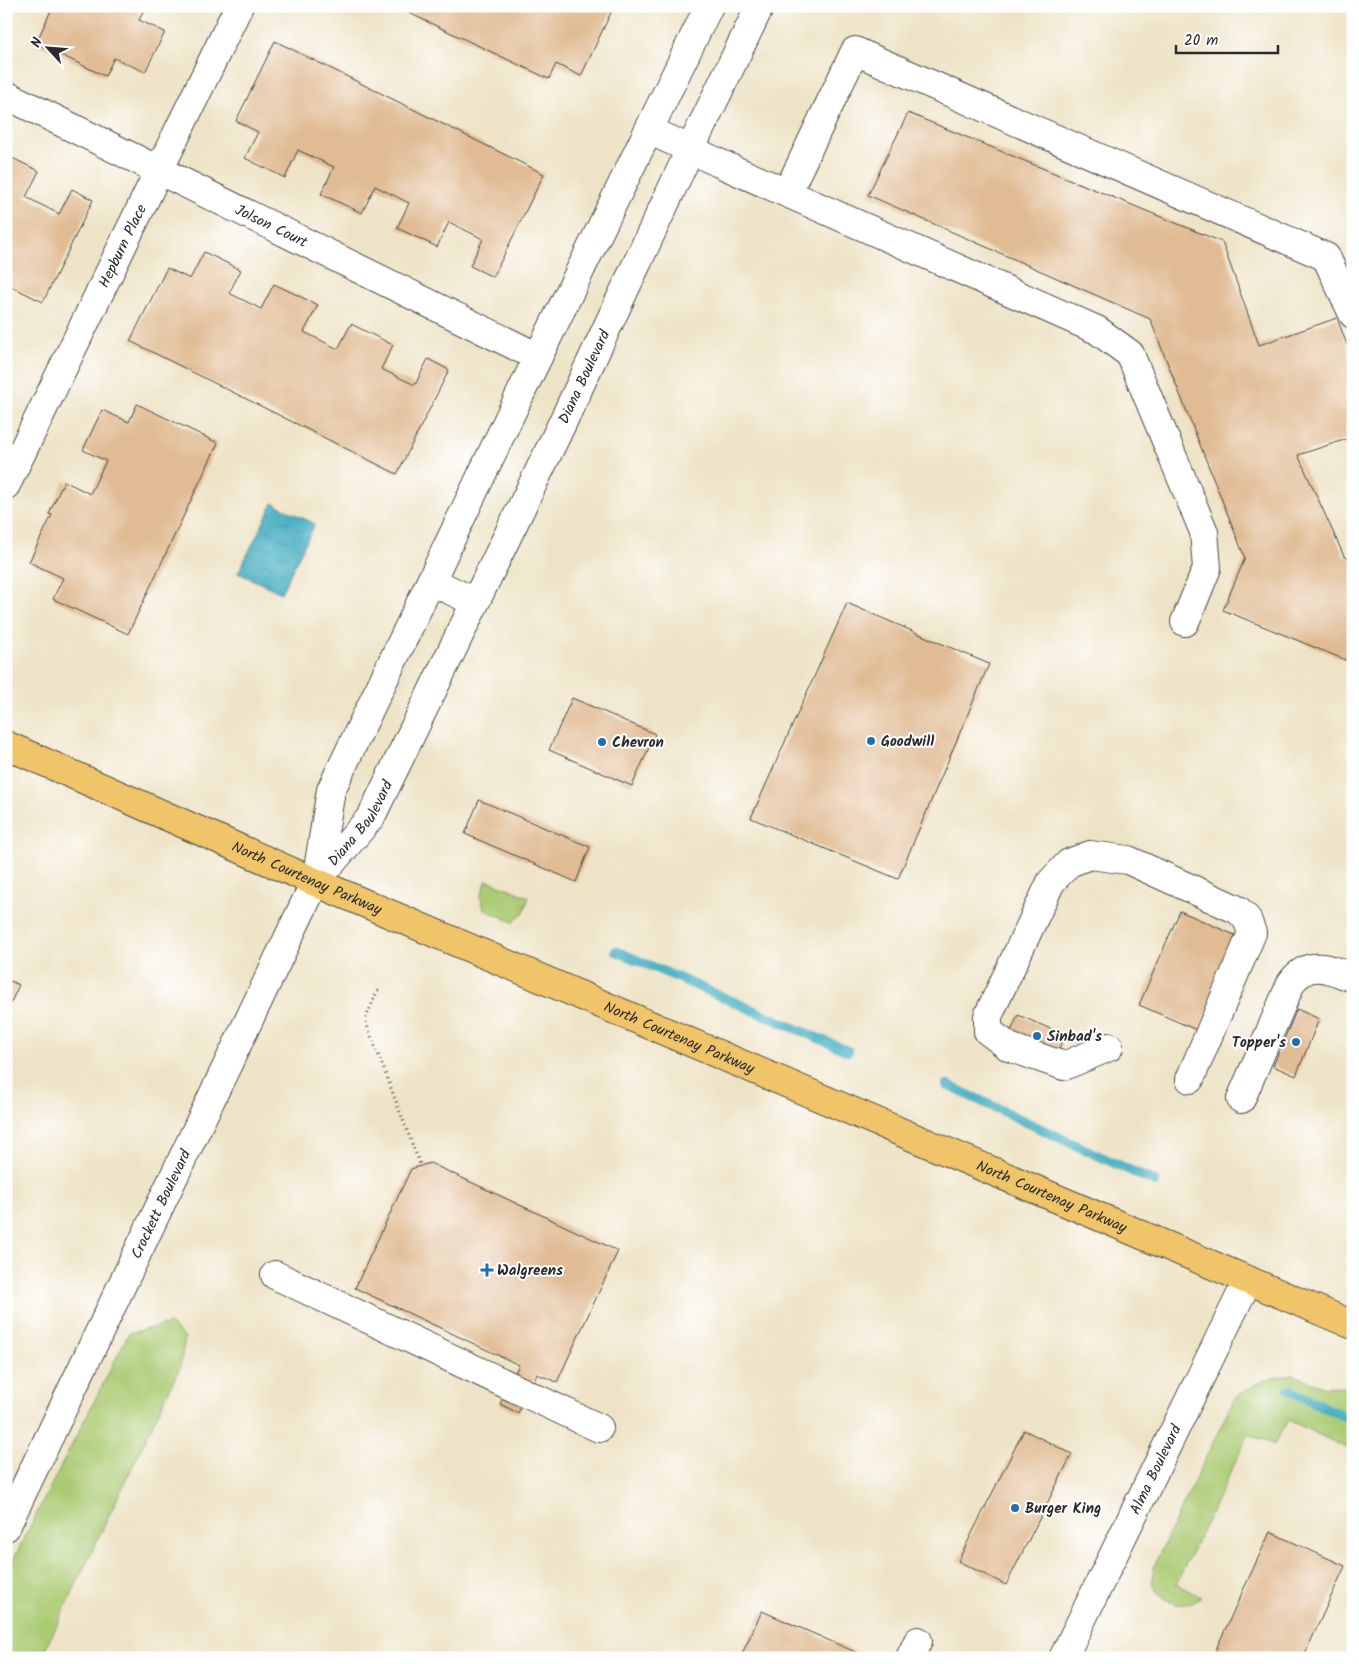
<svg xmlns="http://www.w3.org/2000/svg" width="1359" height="1664" font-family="Kalam,sans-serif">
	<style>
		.green { fill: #abcb73; stroke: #6b7b4f }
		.water { fill: url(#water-ripples); stroke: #366c76 }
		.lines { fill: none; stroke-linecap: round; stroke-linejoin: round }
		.stream { stroke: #41acc0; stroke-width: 10 }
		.building { fill: #e0bb93 }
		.minor-casing { stroke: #484742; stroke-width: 30 }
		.major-casing { stroke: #484742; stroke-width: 30 }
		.path { stroke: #484742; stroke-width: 3; stroke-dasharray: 1 4; stroke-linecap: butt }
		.minor { stroke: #fff; stroke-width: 28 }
		.major { stroke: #f0c469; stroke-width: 28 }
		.poi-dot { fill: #1f6fb2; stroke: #fff; stroke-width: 2 }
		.labels { text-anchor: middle; stroke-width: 4; stroke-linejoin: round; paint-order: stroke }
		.street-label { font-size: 15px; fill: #2b2b2b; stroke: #fff }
		.poi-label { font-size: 15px; font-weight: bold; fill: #2b2b2b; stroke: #fff; text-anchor: start }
	</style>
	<defs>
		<pattern id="water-ripples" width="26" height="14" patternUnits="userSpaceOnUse" patternTransform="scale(1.25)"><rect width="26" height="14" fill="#41acc0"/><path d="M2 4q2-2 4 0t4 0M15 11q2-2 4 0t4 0" fill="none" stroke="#378c9c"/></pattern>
	</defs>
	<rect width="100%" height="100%" fill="#fff"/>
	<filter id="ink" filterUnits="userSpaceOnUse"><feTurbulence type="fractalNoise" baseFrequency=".02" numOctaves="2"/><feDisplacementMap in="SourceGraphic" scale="10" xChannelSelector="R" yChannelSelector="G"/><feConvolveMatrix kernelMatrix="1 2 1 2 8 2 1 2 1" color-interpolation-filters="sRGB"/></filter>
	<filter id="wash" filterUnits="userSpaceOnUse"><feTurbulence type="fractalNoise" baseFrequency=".0096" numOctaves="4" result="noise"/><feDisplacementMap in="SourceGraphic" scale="20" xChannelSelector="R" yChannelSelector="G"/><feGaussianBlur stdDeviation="1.12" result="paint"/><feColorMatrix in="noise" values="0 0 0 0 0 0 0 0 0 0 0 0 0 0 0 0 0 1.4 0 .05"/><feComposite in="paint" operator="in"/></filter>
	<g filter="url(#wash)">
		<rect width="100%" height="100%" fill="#eee3c6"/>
		<path class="green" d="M487 880 529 897 523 914 513 922 484 909 481 895Z
			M170 1324 185 1338 180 1367 41 1658H6V1574L129 1333Z
			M1292 1374 1325 1387 1339 1386 1353 1392V1451L1288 1420 1274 1445 1249 1434 1176 1584 1201 1597C1187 1606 1175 1608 1162 1596 1160 1594 1155 1591 1154 1588 1150 1579 1154 1570 1156 1561L1235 1397 1262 1381Z"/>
		<path class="water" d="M273 503 315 524 281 593 238 573Z"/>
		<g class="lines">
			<path class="stream" d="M616 951 848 1051
				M947 1085 1155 1182
				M1289 1390 1353 1421"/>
		</g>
		<g id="blocks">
			<path class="building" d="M53 6H146L139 20 165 32 145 72 114 58 105 76 36 43Z
				M394 6H614L581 76 556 64 549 79Z
				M275 41 544 174 493 277 470 266 483 239 449 222 437 247 397 228 409 203 375 186 362 213 321 194 334 167 298 150 285 178 245 158 258 132 236 121Z
				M908 113 1222 242 1259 345 1337 318 1353 361V437L1298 455 1344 556 1353 561V663L1223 610 1245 558 1150 319 868 195Z
				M6 155 39 171 26 197 59 214 72 189 93 200 43 302 6 284Z
				M204 252 241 270 229 293 261 309 274 284 318 305 304 332 338 349 351 324 393 345 381 369 415 385 428 359 449 370 397 474 130 341 167 268 190 279Z
				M137 404 218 443 128 634 53 599 63 578 29 562 52 515 49 514 64 481 90 494 106 461 83 450 102 410 129 422Z
				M847 603 989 664 898 879 751 818Z
				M572 698 655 734 632 786 549 750Z
				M479 800 590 847 576 882 465 834Z
				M1180 911 1239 937 1199 1031 1139 1005Z
				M6 979 19 985 6 1013Z
				M1297 1009 1319 1019 1296 1076 1273 1066Z
				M1018 1015 1065 1035 1056 1056 1009 1036Z
				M430 1163 618 1251 557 1382 537 1374 518 1413 500 1404 519 1365 355 1288 411 1169Z
				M1024 1430 1072 1454 1006 1585 958 1561Z
				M1270 1532 1345 1566 1303 1658H1212Z
				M762 1611 869 1658H740Z"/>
		</g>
	</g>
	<g filter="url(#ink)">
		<use href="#blocks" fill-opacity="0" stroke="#484742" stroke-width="1"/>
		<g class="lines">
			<g class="minor-casing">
				<g id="minor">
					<path id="s1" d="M6 95 538 357"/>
					<path d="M649 130 719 163 1097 330 1130 354 1204 532 1207 568 1185 622"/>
					<path d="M787 193 855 51 1326 257 1353 314"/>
					<path id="s2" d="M6 485 239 6"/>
					<path d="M431 581 475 602"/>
					<path d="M316 881 331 790 538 357 709 6"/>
					<path d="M1109 1047 1064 1066 1009 1047 988 1031V1016L1051 882 1069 863 1090 855 1128 860 1238 910 1247 919 1252 933 1190 1079"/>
					<path d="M1241 1099 1291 983C1308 958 1331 969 1353 978"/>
					<path d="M275 1275 599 1428"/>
					<path id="s3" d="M6 1527 315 882 371 817 559 430 690 150 760 6"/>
					<path d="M910 1658 918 1641"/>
					<path id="s4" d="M1063 1658 1248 1280"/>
				</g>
			</g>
			<g class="major-casing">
				<g id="major">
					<path id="s5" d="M6 745 315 882 1353 1325"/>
				</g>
			</g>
			<path class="path" d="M378 990 365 1020 421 1167"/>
			<use href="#minor" class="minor"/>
			<use href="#major" class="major"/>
		</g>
	</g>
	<g class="poi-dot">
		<circle cx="871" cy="741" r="5"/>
		<circle cx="602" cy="742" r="5"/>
		<circle cx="1037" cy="1036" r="5"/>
		<circle cx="1296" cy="1042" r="5"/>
		<path d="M484.5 1262.5h5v5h5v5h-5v5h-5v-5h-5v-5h5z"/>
		<circle cx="1015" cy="1508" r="5"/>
	</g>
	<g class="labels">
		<g class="street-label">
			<text dy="5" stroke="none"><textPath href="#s1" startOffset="296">Jolson Court</textPath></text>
			<text dy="5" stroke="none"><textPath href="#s2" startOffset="266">Hepburn Place</textPath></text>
			<text dy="5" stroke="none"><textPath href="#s3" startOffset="1290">Diana Boulevard</textPath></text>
			<text dy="5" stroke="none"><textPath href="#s3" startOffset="790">Diana Boulevard</textPath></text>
			<text dy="5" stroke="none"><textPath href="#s5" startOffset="329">North Courtenay Parkway</textPath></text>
			<text dy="5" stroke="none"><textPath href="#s5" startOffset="734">North Courtenay Parkway</textPath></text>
			<text dy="5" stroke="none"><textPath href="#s5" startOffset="1139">North Courtenay Parkway</textPath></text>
			<text dy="5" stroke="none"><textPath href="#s3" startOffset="358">Crockett Boulevard</textPath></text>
			<text dy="5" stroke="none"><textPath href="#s4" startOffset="210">Alma Boulevard</textPath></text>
		</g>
		<g class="poi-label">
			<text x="881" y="746">Goodwill</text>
			<text x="612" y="747">Chevron</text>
			<text x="1047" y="1041">Sinbad's</text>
			<text x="1286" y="1047" text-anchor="end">Topper's</text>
			<text x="497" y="1275">Walgreens</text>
			<text x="1025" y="1513">Burger King</text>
		</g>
	</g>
	<rect width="1359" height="1664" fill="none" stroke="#fff" stroke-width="25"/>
	<g transform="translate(48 48) rotate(296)" stroke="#ffffff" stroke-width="4" paint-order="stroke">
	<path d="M0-4L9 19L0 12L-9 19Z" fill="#2b2b2b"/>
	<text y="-8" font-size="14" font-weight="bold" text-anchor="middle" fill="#2b2b2b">N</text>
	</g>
	<path d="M1176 45v8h102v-8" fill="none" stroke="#2b2b2b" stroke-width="2.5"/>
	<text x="1184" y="45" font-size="15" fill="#2b2b2b" stroke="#ffffff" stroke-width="4" paint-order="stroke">20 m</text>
</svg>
